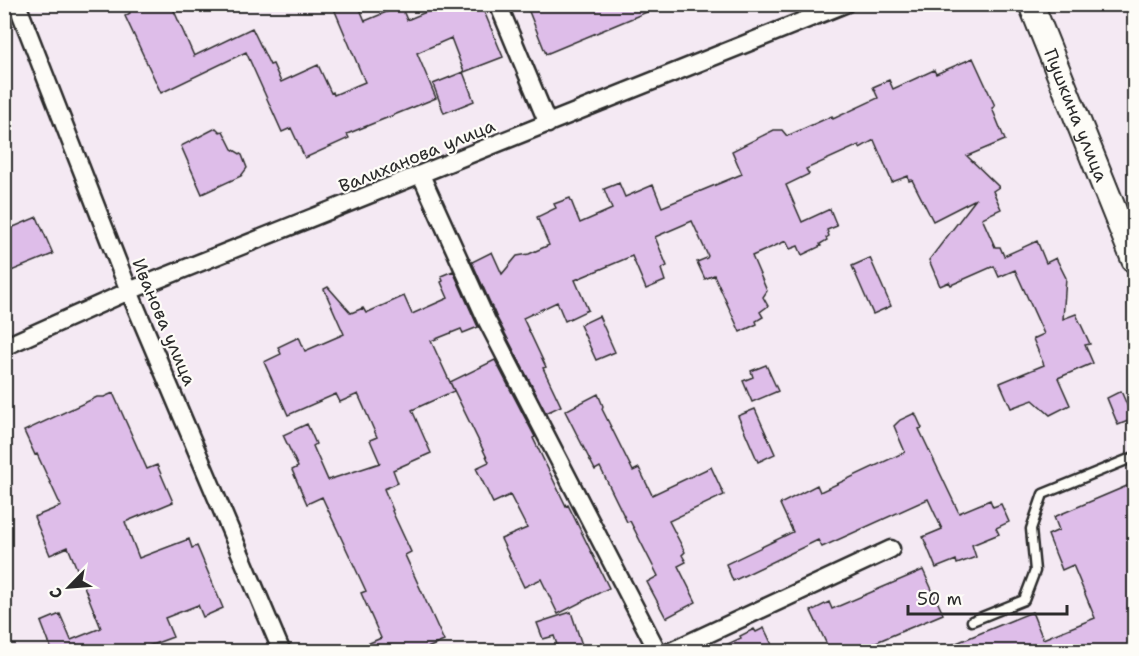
<svg xmlns="http://www.w3.org/2000/svg" width="1139" height="656" font-family="'Shantell Sans',sans-serif">
	<style>
		.building { fill: #debde9; stroke: #2b2b2b; stroke-width: 1.5 }
		.lines { fill: none; stroke-linecap: round; stroke-linejoin: round }
		.lane-casing { stroke: #2b2b2b; stroke-width: 13 }
		.street-casing { stroke: #2b2b2b; stroke-width: 21 }
		.secondary-casing { stroke: #2b2b2b; stroke-width: 28 }
		.lane { stroke: #fdfcf7; stroke-width: 8 }
		.street { stroke: #fdfcf7; stroke-width: 16 }
		.secondary { stroke: #fdfcf7; stroke-width: 24 }
		.labels { text-anchor: middle; stroke-width: 4.5; stroke-linejoin: round; paint-order: stroke }
		.street-label { font-size: 18px; fill: #2b2b2b; stroke: #fdfcf7 }
	</style>
	<rect width="100%" height="100%" fill="#f4e9f3"/>
	<filter id="ink" filterUnits="userSpaceOnUse"><feTurbulence type="fractalNoise" baseFrequency=".0167" numOctaves="2"/><feDisplacementMap in="SourceGraphic" scale="12" xChannelSelector="R" yChannelSelector="G"/><feConvolveMatrix kernelMatrix="1 2 1 2 8 2 1 2 1" color-interpolation-filters="sRGB"/></filter>
	<g filter="url(#ink)">
		<path class="building" d="M126 4H171L194 56 252 28 270 65 273 64 281 82 318 65 331 93 333 92 334 95 365 82 332 4H358L365 21 401 6 407 20 445 4H481L503 57 464 72 451 38 417 53 436 98 347 134 349 138 305 158 291 128 282 132 246 52 161 93 125 16 130 13Z
			M526 4H666L546 54Z
			M973 58 995 106 992 108 1005 140 967 156 999 187 993 191 1001 209 982 218 995 247H1000L1004 256 1037 241 1046 263 1056 258 1066 278 1063 319 1076 314 1090 344 1085 345 1093 363 1058 378 1070 405 1050 415 1033 400 1011 408 1000 383 1044 365 1033 339 1044 334 1015 270 999 277 994 266 951 285 949 282 940 286 929 260 976 199 933 221 912 180 909 181 908 176 892 182 874 140 860 148 859 145 806 169 809 174 786 185 802 222 830 209 837 226 827 230 829 236 826 238 827 240 820 244 821 246 802 255 798 246 790 249 786 241 752 256 767 291 763 297 768 306 760 312 763 317 756 321 757 324 740 332 714 275 705 279 697 262 707 258 708 256 692 221 655 237 667 266 661 269 665 281 646 289 632 256 575 280 588 310 565 321 557 302 523 318 546 367 543 368 561 406 546 413 496 316 472 262 492 252 502 274 517 256 529 254 549 245 537 217 556 208 554 204 570 198 580 223 612 209 604 189 619 183 625 197 653 185 662 207 742 174 732 151 774 130H782L787 136 832 116 833 119 878 98 873 87 889 80 893 89 934 70 936 74Z
			M463 72 474 101 444 113 433 84Z
			M216 128 220 132 223 131 232 149 242 155 247 168 241 176 202 194 181 146Z
			M37 217 53 254 4 274V231Z
			M870 258 891 306 873 314 852 266Z
			M453 271 478 327 463 333 461 329 431 341 454 391 412 410 431 453 393 470 398 483 384 489 393 510 392 511 411 552 405 555 444 641 420 651H351L381 638 361 593 366 591 322 497 307 504 292 470 298 467 283 435 307 424 316 444 313 446 328 480 380 463 370 440 377 437 358 394 340 402 336 394 288 415 264 362 281 354 278 347 299 337 305 351 344 334 324 289 328 287 351 313 363 308 366 313 404 296 412 314 448 298 441 282 443 281 441 276Z
			M599 316 615 352 596 360 580 325Z
			M495 360 535 437 533 438 566 506 568 505 609 588 558 614 541 579 524 587 501 539 527 528 510 495 493 503 476 468 489 462 450 382Z
			M766 365 778 391 752 402 743 381 753 377 751 371Z
			M1121 391 1133 419 1118 425 1107 398Z
			M113 393 147 469 157 465 173 502 125 522 139 558 189 539 192 548 197 546 223 608 203 617 198 605 165 618 173 637 135 651H45L51 648 41 622 60 614 71 640 101 628 68 547 50 555 34 517 61 506 37 454 35 455 24 431 97 397H104Z
			M598 394 603 406 602 409 633 471 639 468 652 495 711 467 724 495 669 521 685 552 682 555 686 562 678 566 696 602 666 618 647 582 658 576 630 521 627 522 600 467 595 470 565 411Z
			M755 409 775 454 758 462 738 416Z
			M915 413 922 428 919 429 959 513 990 500 993 507 1001 504 1009 522 996 528 999 534 972 545 976 557 957 564 956 560 936 568 923 537 942 529 928 499 822 547 818 540 733 581 726 564 793 532 780 504 817 485 820 492 905 452 894 426 900 420Z
			M1134 483V651H937L1032 612 1043 639 1095 618 1073 565 1062 570 1048 535 1059 530 1054 517Z
			M923 570 943 614 874 643 878 651H830L811 611 829 602 832 609Z
			M571 612 584 651H559L554 636 543 639 537 623Z
			M764 628 775 651H713L741 638 740 636 754 629 756 632Z"/>
		<g class="lines">
			<g class="lane-casing">
				<path id="lane" d="M972 621 1024 600 1035 571 1031 529 1043 494 1134 457"/>
			</g>
			<g class="street-casing">
				<path id="street" d="M17 4 129 291 282 652
					M498 4 548 124
					M421 175 487 321 658 652
					M4 347 129 291 845 4
					M669 652 891 549"/>
			</g>
			<g class="secondary-casing">
				<g id="secondary">
					<path id="s1" d="M1031 4 1134 260"/>
				</g>
			</g>
			<use href="#lane" class="lane"/>
			<use href="#street" class="street"/>
			<use href="#secondary" class="secondary"/>
		</g>
	</g>
	<g class="labels">
		<g class="street-label">
			<text dy="6" stroke="none"><textPath href="#s1" startOffset="120">Пушкина улица</textPath></text>
			<text transform="translate(417 156) rotate(-22)" y="6">Валиханова улица</text>
			<text transform="translate(164 322) rotate(67)" y="6">Иванова улица</text>
		</g>
	</g>
	<rect width="1139" height="656" fill="none" stroke="#fdfcf7" stroke-width="24"/>
	<rect x="12" y="12" width="1115" height="632" fill="none" stroke="#2b2b2b" stroke-width="2" filter="url(#ink)"/>
	<g transform="translate(69 587) rotate(245)" stroke="#fdfcf7" stroke-width="4.5" paint-order="stroke">
	<path d="M0-4.5L10 22L0 15L-10 22Z" fill="#2b2b2b"/>
	<text y="-9" font-size="16" font-weight="bold" text-anchor="middle" fill="#2b2b2b">С</text>
	</g>
	<path d="M908 605v9h159v-9" fill="none" stroke="#2b2b2b" stroke-width="3"/>
	<text x="917" y="605" font-size="18" fill="#2b2b2b" stroke="#fdfcf7" stroke-width="4.5" paint-order="stroke">50 m</text>
</svg>
